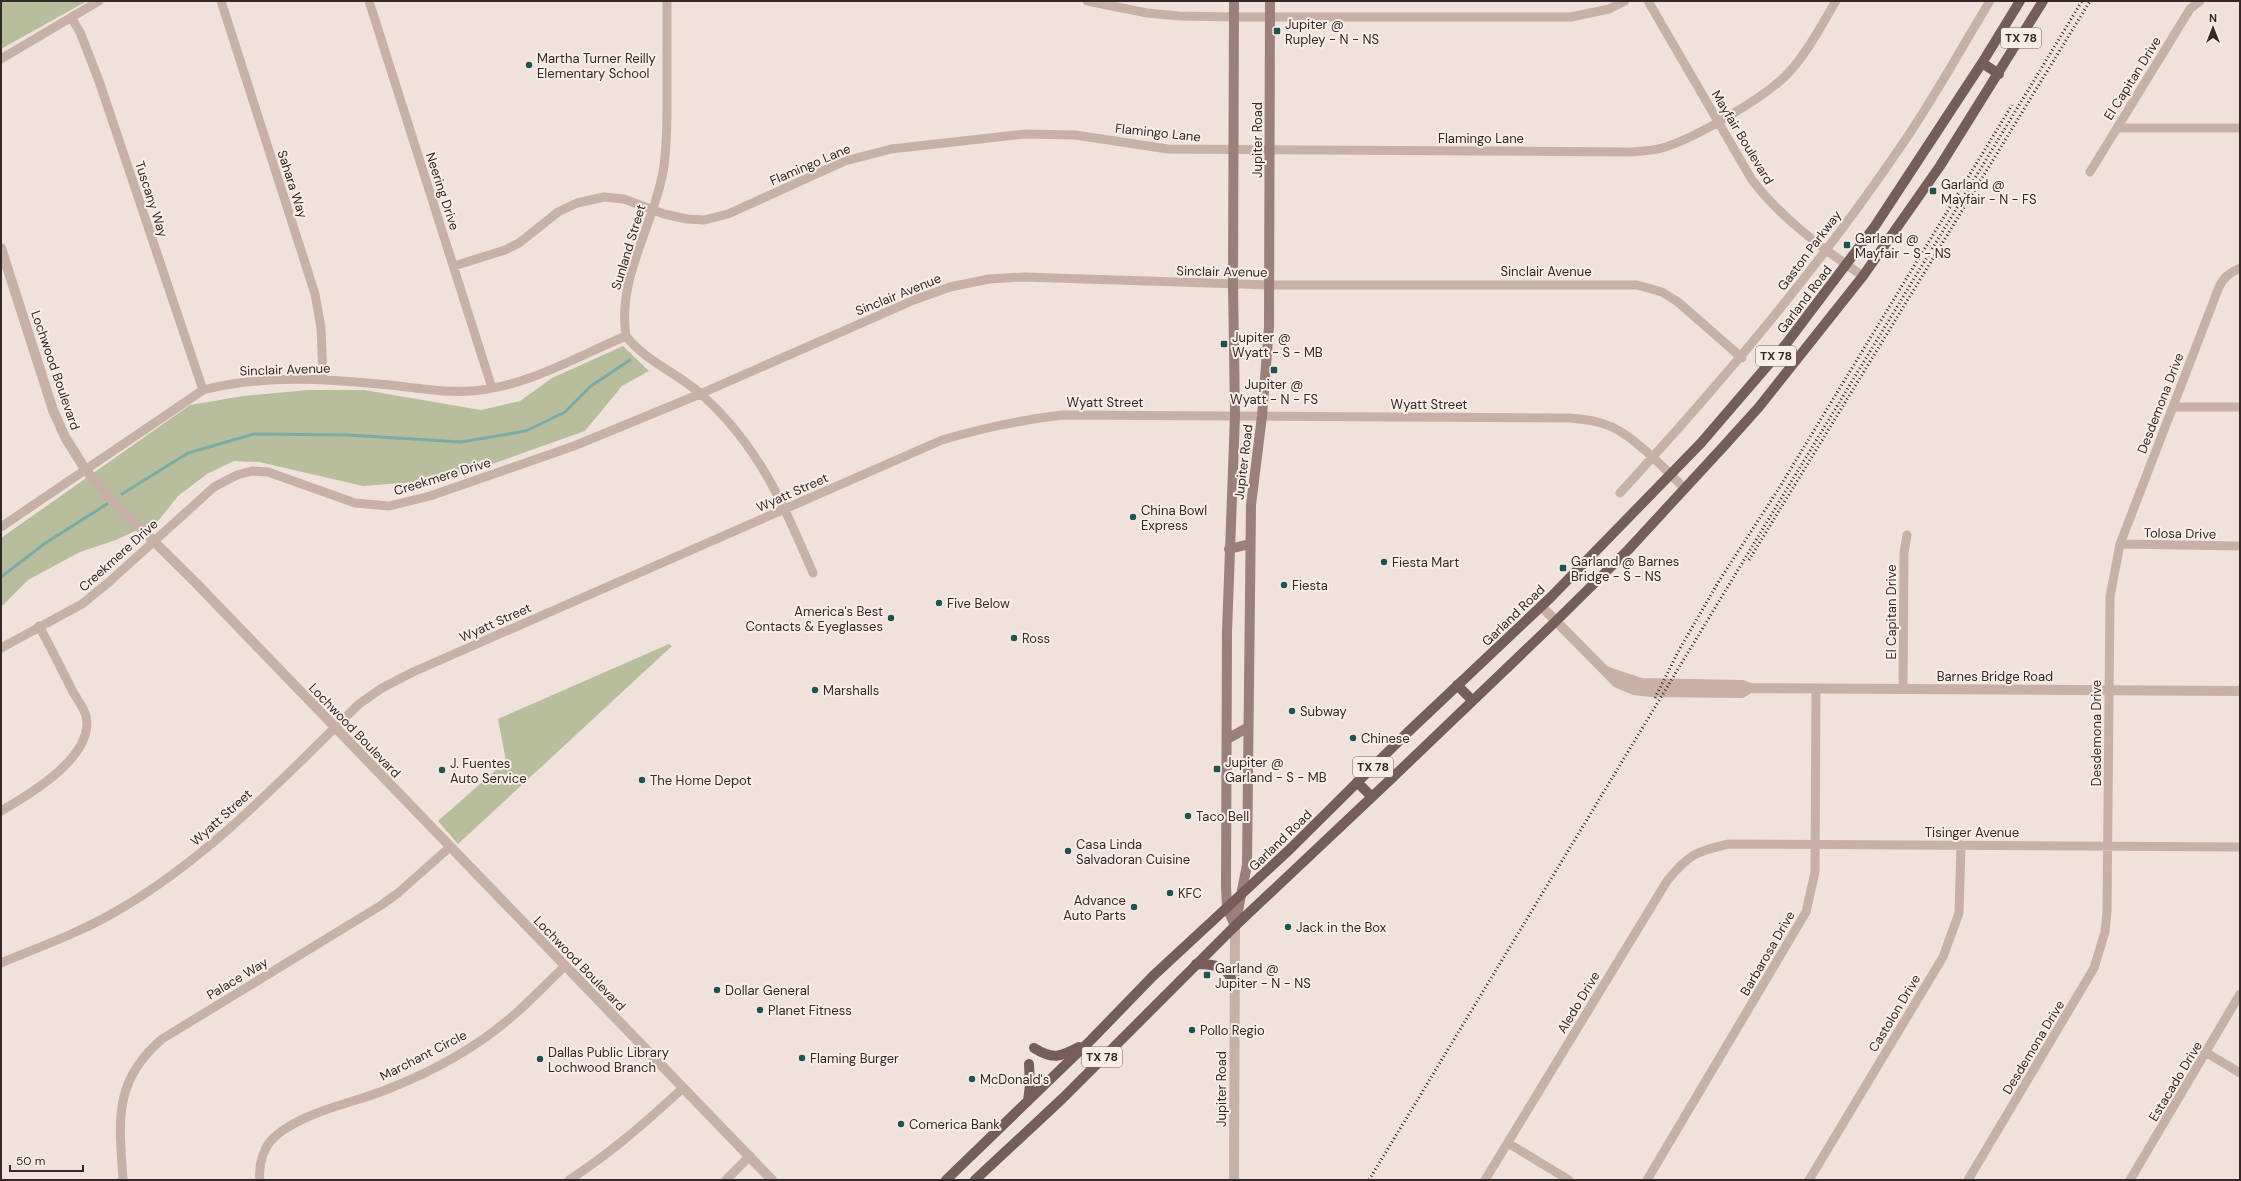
<svg xmlns="http://www.w3.org/2000/svg" width="2241" height="1181" font-family="'DM Sans',sans-serif">
	<style>
		.green { fill: #b8be9c }
		.lines { fill: none; stroke-linecap: round; stroke-linejoin: round }
		.stream { stroke: #7baba5; stroke-width: 3 }
		.minor { stroke: #c7b1a7; stroke-width: 9 }
		.tertiary { stroke: #c7b1a7; stroke-width: 10 }
		.secondary { stroke: #9b8079; stroke-width: 10 }
		.primary { stroke: #755e59; stroke-width: 10 }
		.rail { stroke: #342927; stroke-width: 3; stroke-dasharray: 1 3; stroke-linecap: butt }
		.poi-dot { fill: #20534e; stroke: #f8ede7; stroke-width: 1.5 }
		.labels { text-anchor: middle; stroke-width: 4; stroke-linejoin: round; paint-order: stroke }
		.shield { fill: #f8ede7; stroke: #6f6461; stroke-width: 1 }
		.shield-label { font-size: 12px; font-weight: bold; fill: #342927 }
		.poi-label { font-size: 13px; fill: #342927; stroke: #f8ede7; text-anchor: start }
		.street-label { font-size: 13px; fill: #342927; stroke: #f8ede7 }
	</style>
	<rect width="100%" height="100%" fill="#f0e2db"/>
	<path class="green" d="M1 1H87L1 49Z
		M623 346 649 371 622 386 585 431 478 469 427 481 363 486 259 462 234 461 207 474 178 496 159 520 116 540 80 552 28 580 1 607V538L190 405 243 396 307 390H364L481 410 520 401 552 378Z
		M669 644 672 646 458 844 438 821 506 761 498 719Z"/>
	<g class="lines">
		<path class="stream" d="M122 494 188 453 254 434 348 435 461 442 526 431 565 412 591 386 630 360
			M1 577 44 544 107 504"/>
		<path class="minor" d="M221 1 315 294 321 328 323 379
			M369 1 492 388
			M667 1C667 36 667 70 667 105 667 127 667 149 663 172 653 227 617 278 626 336 646 362 678 373 702 395 759 446 783 504 813 573
			M1087 1 1147 13 1179 16 1234 17H1571L1609 9 1625 1
			M1648 1 1752 180C1782 219 1822 248 1863 276
			M72 19 80 32 99 81 203 390
			M1 59 99 1
			M2117 128H2240
			M2090 172 2190 9 2200 1
			M454 266 505 250 519 243 558 212 577 203 604 197 624 199 664 214 687 219 704 220 728 214 845 161 891 149 1025 134 1075 135 1168 149 1632 152C1641 151 1652 151 1662 148 1694 139 1770 95 1791 70 1809 50 1822 24 1836 1
			M2173 407H2240
			M1620 493C1720 384 1816 271 1899 149 1932 102 1960 50 1990 1
			M1 527 203 390C264 374 328 379 390 385 417 388 445 393 472 391 526 387 576 357 626 336
			M2120 544 2240 546
			M1 648 82 604 109 582 214 487 237 475 252 471 268 472 355 503 389 506 430 496 574 446 700 394 914 300 950 287 989 279 1024 277 1270 285H1637L1662 292 1678 302 1742 358
			M1903 689 1904 553 1907 535
			M1 811C30 794 95 756 86 716 84 708 77 699 73 692 62 670 51 648 39 626
			M1 963C39 947 79 933 115 912 208 859 283 778 359 704L382 688 413 672 942 440C982 428 1021 420 1062 415L1570 418C1585 419 1599 421 1612 427 1636 438 1666 470 1685 489
			M2207 1053 2240 1073
			M1508 1143 1569 1180
			M123 1180C119 1120 113 1081 162 1039L380 906 398 893 450 847
			M260 1180C258 1164 264 1144 278 1134 310 1109 356 1103 393 1087 435 1070 480 1045 515 1014 532 999 548 982 565 966
			M569 1180C611 1153 647 1121 683 1088
			M726 1180 750 1156
			M1485 1180 1667 881C1688 855 1696 851 1729 844L2240 847
			M1647 1180 1806 912 1815 872 1816 688
			M1809 1180 1943 957 1959 913 1961 845
			M1968 1180 2094 968 2105 932 2107 912 2110 597 2120 544 2219 287C2224 277 2229 273 2240 268
			M2130 1180 2240 994"/>
		<path class="tertiary" d="M1 248 53 410 65 437 85 469 108 496 195 582 772 1180
			M1541 606 1617 683 1634 690 1651 692 1742 693 1750 688
			M1605 671 1641 683 1742 685 1750 688 2240 691
			M1234 1180 1235 926"/>
		<path class="secondary" d="M1234 1 1233 284 1235 415 1227 632 1226 887 1227 907 1235 926
			M1229 549 1250 544
			M1227 739 1247 728
			M1235 926 1247 865 1251 505 1262 416 1269 327 1270 1"/>
		<path class="primary" d="M1982 63 1999 74
			M1457 685 1472 700
			M1357 782 1372 797
			M1196 964C1213 964 1228 965 1233 984
			M1034 1048C1053 1060 1060 1057 1079 1047
			M1028 1101 1030 1085 1029 1064
			M946 1180 1091 1040 1153 976 1289 850 1407 733 1551 597 1701 443 1786 344 1875 226 1982 63 2020 1
			M975 1180 1063 1098 1235 926 1391 779 1556 621 1628 550 1723 447 1759 407 1863 276 1940 166 2043 1"/>
		<path class="rail" d="M1749 560 2090 1
			M1655 698 1679 650 1719 581 1776 493 2012 105
			M1369 1180 2082 1"/>
	</g>
	<g class="poi-dot">
		<rect x="1273" y="27" width="8" height="8" rx="2"/>
		<circle cx="529" cy="65" r="4"/>
		<rect x="1929" y="187" width="8" height="8" rx="2"/>
		<rect x="1843" y="241" width="8" height="8" rx="2"/>
		<rect x="1220" y="340" width="8" height="8" rx="2"/>
		<rect x="1270" y="366" width="8" height="8" rx="2"/>
		<circle cx="1133" cy="517" r="4"/>
		<circle cx="1384" cy="562" r="4"/>
		<rect x="1559" y="564" width="8" height="8" rx="2"/>
		<circle cx="1284" cy="585" r="4"/>
		<circle cx="939" cy="603" r="4"/>
		<circle cx="891" cy="618" r="4"/>
		<circle cx="1014" cy="638" r="4"/>
		<circle cx="815" cy="690" r="4"/>
		<circle cx="1292" cy="711" r="4"/>
		<circle cx="1353" cy="738" r="4"/>
		<rect x="1213" y="765" width="8" height="8" rx="2"/>
		<circle cx="442" cy="770" r="4"/>
		<circle cx="642" cy="780" r="4"/>
		<circle cx="1188" cy="816" r="4"/>
		<circle cx="1068" cy="851" r="4"/>
		<circle cx="1170" cy="893" r="4"/>
		<circle cx="1134" cy="907" r="4"/>
		<circle cx="1288" cy="927" r="4"/>
		<rect x="1203" y="971" width="8" height="8" rx="2"/>
		<circle cx="717" cy="990" r="4"/>
		<circle cx="760" cy="1010" r="4"/>
		<circle cx="1192" cy="1030" r="4"/>
		<circle cx="802" cy="1058" r="4"/>
		<circle cx="540" cy="1059" r="4"/>
		<circle cx="972" cy="1079" r="4"/>
		<circle cx="901" cy="1124" r="4"/>
	</g>
	<g class="labels">
		<g class="shield">
			<rect x="2001" y="28" width="40" height="20" rx="3"/>
			<rect x="1756" y="346" width="40" height="20" rx="3"/>
			<rect x="1353" y="757" width="40" height="20" rx="3"/>
			<rect x="1082" y="1047" width="40" height="20" rx="3"/>
		</g>
		<g class="shield-label">
			<text x="2021" y="42">TX 78</text>
			<text x="1776" y="360">TX 78</text>
			<text x="1373" y="771">TX 78</text>
			<text x="1102" y="1061">TX 78</text>
		</g>
		<g class="poi-label">
			<text x="1285" y="29">Jupiter @<tspan x="1285" dy="15">Rupley - N - NS</tspan></text>
			<text x="537" y="63">Martha Turner Reilly<tspan x="537" dy="15">Elementary School</tspan></text>
			<text x="1941" y="189">Garland @<tspan x="1941" dy="15">Mayfair - N - FS</tspan></text>
			<text x="1855" y="243">Garland @<tspan x="1855" dy="15">Mayfair - S - NS</tspan></text>
			<text x="1232" y="342">Jupiter @<tspan x="1232" dy="15">Wyatt - S - MB</tspan></text>
			<text x="1274" y="389" text-anchor="middle">Jupiter @<tspan x="1274" dy="15">Wyatt - N - FS</tspan></text>
			<text x="1141" y="515">China Bowl<tspan x="1141" dy="15">Express</tspan></text>
			<text x="1571" y="566">Garland @ Barnes<tspan x="1571" dy="15">Bridge - S - NS</tspan></text>
			<text x="1392" y="567">Fiesta Mart</text>
			<text x="1292" y="590">Fiesta</text>
			<text x="947" y="608">Five Below</text>
			<text x="883" y="616" text-anchor="end">America's Best<tspan x="883" dy="15">Contacts &amp; Eyeglasses</tspan></text>
			<text x="1022" y="643">Ross</text>
			<text x="823" y="695">Marshalls</text>
			<text x="1300" y="716">Subway</text>
			<text x="1361" y="743">Chinese</text>
			<text x="1225" y="767">Jupiter @<tspan x="1225" dy="15">Garland - S - MB</tspan></text>
			<text x="450" y="768">J. Fuentes<tspan x="450" dy="15">Auto Service</tspan></text>
			<text x="650" y="785">The Home Depot</text>
			<text x="1196" y="821">Taco Bell</text>
			<text x="1076" y="849">Casa Linda<tspan x="1076" dy="15">Salvadoran Cuisine</tspan></text>
			<text x="1178" y="898">KFC</text>
			<text x="1126" y="905" text-anchor="end">Advance<tspan x="1126" dy="15">Auto Parts</tspan></text>
			<text x="1296" y="932">Jack in the Box</text>
			<text x="1215" y="973">Garland @<tspan x="1215" dy="15">Jupiter - N - NS</tspan></text>
			<text x="725" y="995">Dollar General</text>
			<text x="768" y="1015">Planet Fitness</text>
			<text x="1200" y="1035">Pollo Regio</text>
			<text x="548" y="1057">Dallas Public Library<tspan x="548" dy="15">Lochwood Branch</tspan></text>
			<text x="810" y="1063">Flaming Burger</text>
			<text x="980" y="1084">McDonald's</text>
			<text x="909" y="1129">Comerica Bank</text>
		</g>
		<g class="street-label">
			<text transform="translate(2132 78) rotate(-58)" y="5">El Capitan Drive</text>
			<text transform="translate(1158 132) rotate(6)" y="5">Flamingo Lane</text>
			<text transform="translate(1743 137) rotate(59)" y="5">Mayfair Boulevard</text>
			<text x="1481" y="143">Flamingo Lane</text>
			<text transform="translate(1257 140) rotate(-90)" y="5">Jupiter Road</text>
			<text transform="translate(810 164) rotate(-23)" y="5">Flamingo Lane</text>
			<text transform="translate(293 184) rotate(72)" y="5">Sahara Way</text>
			<text transform="translate(443 191) rotate(72)" y="5">Neering Drive</text>
			<text transform="translate(152 199) rotate(72)" y="5">Tuscany Way</text>
			<text transform="translate(628 247) rotate(-73)" y="5">Sunland Street</text>
			<text transform="translate(1809 250) rotate(-53)" y="5">Gaston Parkway</text>
			<text transform="translate(1222 271) rotate(1)" y="5">Sinclair Avenue</text>
			<text x="1546" y="276">Sinclair Avenue</text>
			<text transform="translate(898 294) rotate(-22)" y="5">Sinclair Avenue</text>
			<text transform="translate(1804 299) rotate(-53)" y="5">Garland Road</text>
			<text transform="translate(285 369) rotate(-2)" y="5">Sinclair Avenue</text>
			<text transform="translate(56 370) rotate(71)" y="5">Lochwood Boulevard</text>
			<text x="1105" y="407">Wyatt Street</text>
			<text transform="translate(2160 403) rotate(-69)" y="5">Desdemona Drive</text>
			<text x="1429" y="409">Wyatt Street</text>
			<text transform="translate(1243 462) rotate(-83)" y="5">Jupiter Road</text>
			<text transform="translate(442 476) rotate(-17)" y="5">Creekmere Drive</text>
			<text transform="translate(792 492) rotate(-24)" y="5">Wyatt Street</text>
			<text transform="translate(2180 533) rotate(1)" y="5">Tolosa Drive</text>
			<text transform="translate(118 555) rotate(-42)" y="5">Creekmere Drive</text>
			<text transform="translate(1891 612) rotate(-90)" y="5">El Capitan Drive</text>
			<text transform="translate(1513 615) rotate(-44)" y="5">Garland Road</text>
			<text transform="translate(495 622) rotate(-24)" y="5">Wyatt Street</text>
			<text x="1995" y="681">Barnes Bridge Road</text>
			<text transform="translate(355 730) rotate(46)" y="5">Lochwood Boulevard</text>
			<text transform="translate(2096 733) rotate(-90)" y="5">Desdemona Drive</text>
			<text transform="translate(221 817) rotate(-42)" y="5">Wyatt Street</text>
			<text x="1972" y="837">Tisinger Avenue</text>
			<text transform="translate(1280 840) rotate(-44)" y="5">Garland Road</text>
			<text transform="translate(1767 953) rotate(-60)" y="5">Barbarosa Drive</text>
			<text transform="translate(580 963) rotate(46)" y="5">Lochwood Boulevard</text>
			<text transform="translate(237 978) rotate(-31)" y="5">Palace Way</text>
			<text transform="translate(1578 1002) rotate(-59)" y="5">Aledo Drive</text>
			<text transform="translate(1894 1013) rotate(-59)" y="5">Castolon Drive</text>
			<text transform="translate(2033 1047) rotate(-59)" y="5">Desdemona Drive</text>
			<text transform="translate(423 1055) rotate(-27)" y="5">Marchant Circle</text>
			<text transform="translate(2175 1081) rotate(-59)" y="5">Estacado Drive</text>
			<text transform="translate(1221 1089) rotate(-90)" y="5">Jupiter Road</text>
		</g>
	</g>
	<rect width="2241" height="1181" fill="none" stroke="#342927" stroke-width="4"/>
	<g transform="translate(2213 28)" stroke="#f8ede7" stroke-width="3" paint-order="stroke">
	<path d="M0-3L7 15L0 10L-7 15Z" fill="#342927"/>
	<text y="-6" font-size="11" font-weight="bold" text-anchor="middle" fill="#342927">N</text>
	</g>
	<path d="M10 1165v6h73v-6" fill="none" stroke="#342927" stroke-width="2"/>
	<text x="16" y="1165" font-size="12" fill="#342927" stroke="#f8ede7" stroke-width="3" paint-order="stroke">50 m</text>
</svg>
